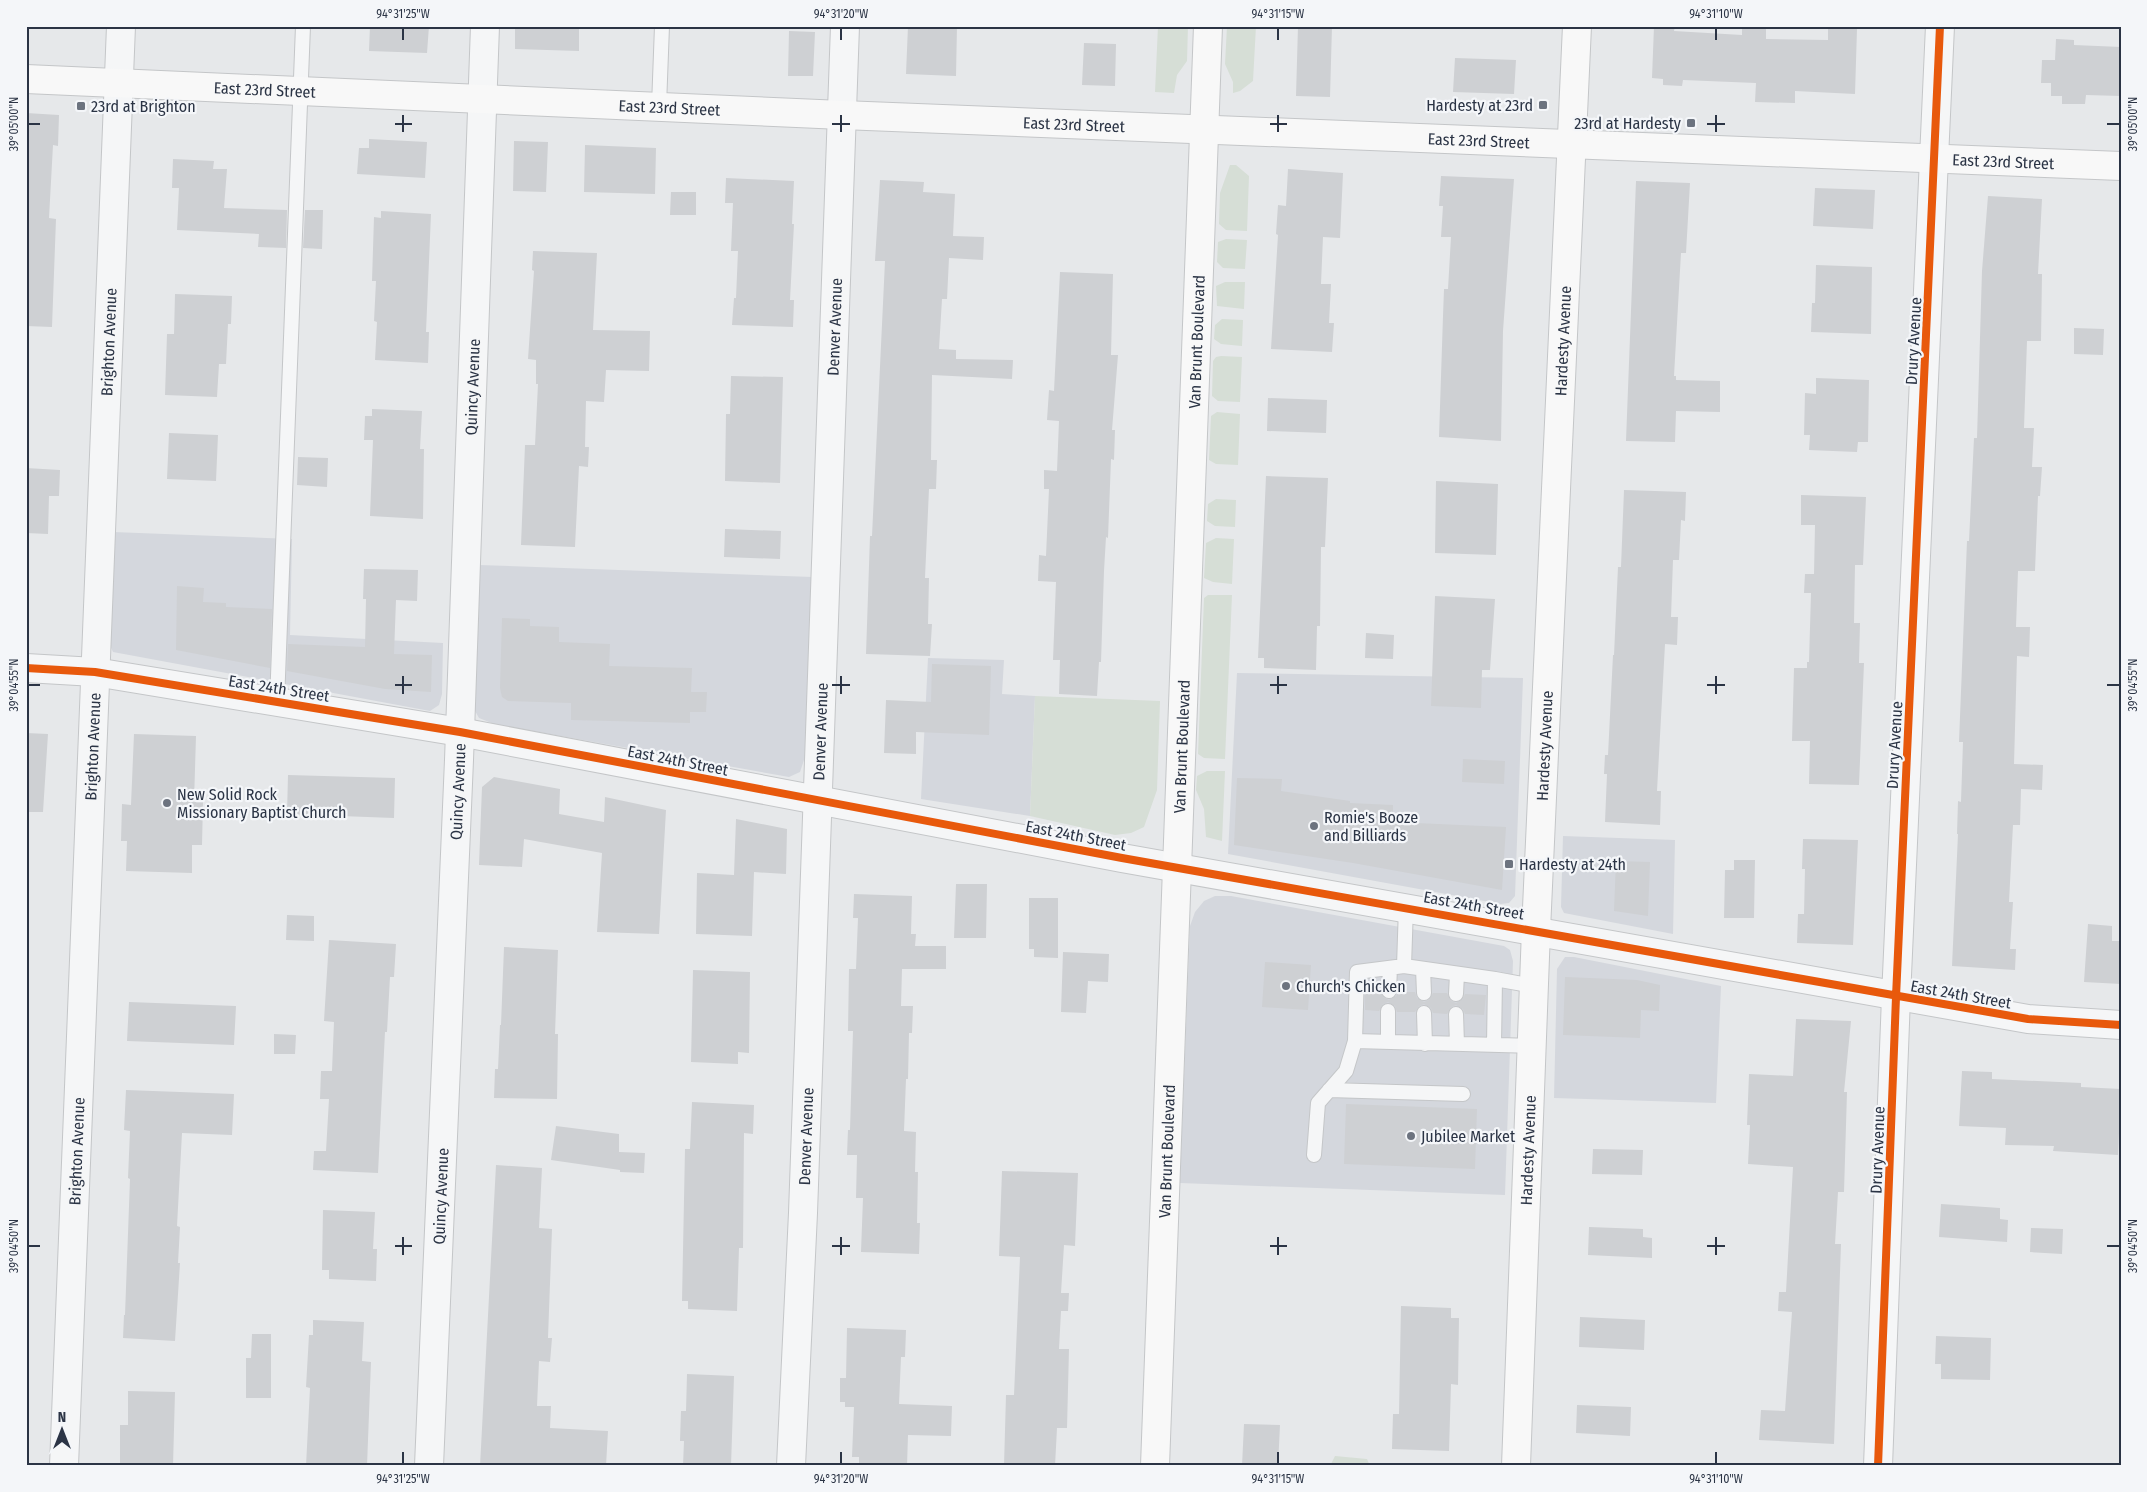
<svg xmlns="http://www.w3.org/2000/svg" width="2147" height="1492" font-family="'Fira Sans Condensed',sans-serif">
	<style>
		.built { fill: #d4d7dd }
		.green { fill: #d6ded6 }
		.building { fill: #ced0d3 }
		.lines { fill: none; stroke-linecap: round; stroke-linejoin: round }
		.lane-casing { stroke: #c4c6c8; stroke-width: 16 }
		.street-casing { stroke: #c4c6c8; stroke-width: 30 }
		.secondary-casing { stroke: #c4c6c8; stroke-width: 30 }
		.lane { stroke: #f5f6f7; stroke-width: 14 }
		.street { stroke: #f5f6f7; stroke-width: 28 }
		.secondary { stroke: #f8f8f8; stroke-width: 28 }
		.cycleway-casing { stroke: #f4f6f9; stroke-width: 11 }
		.cycleway { stroke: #e8590c; stroke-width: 8 }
		.ticks { fill: none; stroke: #2b3445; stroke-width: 2 }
		.poi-dot { fill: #6c737f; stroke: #f4f6f9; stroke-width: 2 }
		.labels { text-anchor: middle; stroke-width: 4.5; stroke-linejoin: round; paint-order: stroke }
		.street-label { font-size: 16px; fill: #2b3445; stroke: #f4f6f9 }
		.poi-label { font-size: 16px; fill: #2b3445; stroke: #f4f6f9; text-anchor: start }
		.neatline { fill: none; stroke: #2b3445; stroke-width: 2 }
		.ticks-label { font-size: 12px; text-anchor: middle; fill: #2b3445 }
	</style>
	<rect width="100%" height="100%" fill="#e6e8ea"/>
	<path class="built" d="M113 532 292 539 290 635 443 643 442 694 439 705 430 711 113 652 109 643Z
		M479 565 813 577 805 757 800 772 789 777 494 724 479 718 474 709Z
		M928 658 1004 660 1002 694 1035 696 1030 816 921 799Z
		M1237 673 1523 678 1515 896 1509 903 1501 904 1228 854Z
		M1563 836 1675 840 1673 934 1564 913 1561 907Z
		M1215 896H1231L1504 946 1510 950 1513 961 1505 1195 1180 1183 1190 926 1195 912 1204 901Z
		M1565 957H1574L1721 986 1716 1103 1554 1098 1557 969Z"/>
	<path class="green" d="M1158 26H1188L1187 61 1177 75 1174 93 1155 92Z
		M1227 26H1256L1253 81 1240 91 1233 93V82L1225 64Z
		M1230 165H1236L1249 176 1247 231 1226 230 1219 224 1220 193Z
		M1226 239 1247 240 1245 269 1223 268 1217 262 1218 242Z
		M1225 282H1245L1244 309 1217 306 1216 286Z
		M1222 319 1243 320 1242 346 1221 344 1214 339 1215 325Z
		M1221 356 1242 357 1240 402 1218 401 1212 396 1213 361 1216 357Z
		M1217 412 1240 414 1238 465 1216 464 1209 460 1211 416Z
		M1216 499 1236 500 1235 527 1215 526 1207 521 1208 504Z
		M1216 538 1234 539 1232 584 1213 582 1204 578 1206 543Z
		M1208 595H1232L1225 759 1204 758 1198 754 1204 598Z
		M1035 696 1160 701 1157 790 1144 827 1131 833 1115 835 1030 816Z
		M1225 771 1222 841 1206 837 1204 809 1196 790 1197 776 1207 771Z
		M1335 1456 1367 1459 1370 1466H1330Z"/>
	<path class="building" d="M370 26H429L427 53 369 51Z
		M515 26H579V51L515 49Z
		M908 26H957L956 76 906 74Z
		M1298 26H1332L1330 97 1296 96Z
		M1654 26H1675L1674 31 1742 35V26H1766V39L1828 40V28L1857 29 1855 94 1795 91V103L1755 102 1756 83 1683 80 1682 86 1663 85V79L1652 78Z
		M789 31 815 32 813 76H788Z
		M2056 39 2074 40V45L2121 47V96L2086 95 2085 104H2062V96H2051V83H2041L2042 60H2055Z
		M1084 43 1116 44 1115 86 1082 85Z
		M1455 58 1516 60 1514 94 1453 92Z
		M26 113 59 115 58 146 53 145 49 218 56 219 52 327 26 326Z
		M369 139 427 142 425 178 357 174 359 148H369Z
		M514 141 548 142 546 192 513 191Z
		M585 145 656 148 655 194 584 192Z
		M173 159 214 161 213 169H227L224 208 287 210 286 248 258 247 259 234 177 230 179 188H172Z
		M1288 169 1343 173 1340 238 1323 237 1321 284H1331L1329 323H1334L1332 352 1271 349 1278 235 1276 234 1278 205 1286 206Z
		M1441 176 1514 179 1503 331 1501 441 1439 437 1443 316 1444 289H1448L1451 237H1441L1443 206H1439Z
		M726 178 794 181 792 224H794L790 300H794L793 327 732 325 734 298H736L738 251H731L733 203H725Z
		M880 180 924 182 923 192 955 194 953 236 984 237 983 260 949 258 947 299H942L939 349 956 350V359L1013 360 1012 379 932 375 931 460H937L936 489H929L925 578H929L928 624H932L930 656 866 654 870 536H872L885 261H875Z
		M1636 181 1690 183 1686 253H1681L1674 376H1676V380L1720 381V412L1676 411 1675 442 1626 441Z
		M1815 188 1875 190 1873 229 1813 226Z
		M671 192H696V215H670Z
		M1988 196 2042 199 2038 274H2042L2041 341H2027L2024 428H2034L2032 467H2042L2040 496H2038L2035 571H2018L2016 627H2030L2029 657 2017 656 2014 764 2043 765 2042 790 2021 789 2020 825H2013L2009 902H2013L2010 949H2016L2015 970 1952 966 1958 834H1957L1958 801 1961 802 1963 742H1959L1967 541H1969L1974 438H1977L1982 271Z
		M305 210H323L322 249 303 248Z
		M381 211 431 214 426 332H429L428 363 375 360 377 322 374 321 376 281H372L374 217 381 218Z
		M533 251 597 253 593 330 650 331 649 371 606 370 604 402 586 401 585 447H589L588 467 579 466 575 547 521 545 525 445H535L538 384H536V360L528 359 534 271 532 270Z
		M1816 265 1872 267 1871 334 1811 332 1812 303H1815Z
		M1060 272 1113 274 1111 355H1118L1112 430H1115L1114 460 1111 459 1108 538 1106 537 1104 571 1101 662H1099L1097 696 1059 694 1060 660H1053L1056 582 1038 581 1039 555 1046 556 1049 489H1044V470L1057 471 1059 421 1047 420 1049 390 1054 391Z
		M175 294 232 296 231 324H228L226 364H219L217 397 165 395 167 334H174Z
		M2074 328 2104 329 2103 355 2074 354Z
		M731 376 783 377 780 483 725 481 726 414H730Z
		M1816 378 1869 380 1868 442H1858L1857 452 1809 450 1810 435H1804L1805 393 1816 394Z
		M1268 398 1327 400 1326 433 1267 431Z
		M372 409 422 411 420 449H424L423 519 370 516 373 440H364L365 416H372Z
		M169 433 218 435 216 481 167 479Z
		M298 457 328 458 327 487 297 485Z
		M26 468 60 470 59 496H49L48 534 26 533Z
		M1266 476 1328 478 1325 547H1321L1320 626H1317L1316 670 1264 668V658H1258Z
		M1436 481 1498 484 1496 555 1435 553Z
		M1624 490 1686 492 1685 521 1681 520 1679 560H1673L1671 617H1678L1677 645 1665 644 1657 791H1661L1660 825 1605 822 1607 774H1604L1605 755H1608L1613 655H1614L1618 567H1621Z
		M1801 495 1866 497 1863 565H1855L1854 623H1860L1859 663H1864L1859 785 1809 784 1810 741H1792L1794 668H1807V662H1809L1811 593H1804L1805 574H1814L1815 525H1801Z
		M725 529 781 531 780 559 724 557Z
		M364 569 418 570 417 601 396 600 394 654 432 655 431 692 385 689 287 671 288 644 365 647 366 599H363Z
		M177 586 204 588 203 602 226 603V607L272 609 270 668 176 650Z
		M1435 596 1495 599 1490 670H1482L1481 708 1431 706Z
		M502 618 530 619V626L559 627V642L610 644 609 666 692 668 691 692H707L706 712H690V723L571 720V703L508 701 502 697 500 688Z
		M1366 633 1394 635 1393 659 1365 658Z
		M932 664 991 666 989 735 916 732V754L884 753 886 700 931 702Z
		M26 733 48 734 43 812H26Z
		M134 734 196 736 194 802H203L202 845H192V873L126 871 127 841H121L122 804 131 805Z
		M1463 759 1505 761 1504 784 1462 782Z
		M288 775 395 778 394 818 287 814Z
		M494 777 560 789 559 814 604 822 605 797 666 810 659 934 597 932 602 853 524 839 522 867 479 865 482 787Z
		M1237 778 1282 779 1281 791 1350 801V803L1393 805V822L1506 827 1502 890 1353 863 1234 845Z
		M736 819 787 829 786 874 754 872 752 936 696 934 697 873 734 875Z
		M1803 839 1858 840 1853 945 1797 943 1798 914H1804L1805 869H1802Z
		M1734 860H1755L1754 918H1724L1725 870H1734Z
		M1616 861 1650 862 1648 916 1614 911Z
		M956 884H987L986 938H954Z
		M854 894 912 896 911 934H916L915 946H946V969H902L901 1006H913L912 1033H909L908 1079H906L904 1131 916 1132 915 1172H918L917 1223H920L919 1254 861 1252 863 1198H856L857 1155H847L848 1130H850L853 1031H848L849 969H856L858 918H853Z
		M1029 898H1058V958L1034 957V949H1029Z
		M287 915 314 916V941L286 940Z
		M2088 924 2112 926V941H2121V984L2084 982Z
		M329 940 396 944 394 977H390L387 1032H385L378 1173 313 1170 314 1151H326L329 1099H320L321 1071H332L334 1022 324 1021Z
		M504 947 558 950 555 1034H558L557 1099 494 1098 495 1069H498L500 1025H501Z
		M1063 952 1109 954 1108 982 1088 981 1086 1013 1061 1012Z
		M1265 962 1311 965 1308 1010 1262 1007Z
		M693 970 750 972 749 1053 738 1052V1064L691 1062Z
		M1565 977 1637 980 1660 985 1659 1011 1641 1010 1640 1038 1563 1035Z
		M1365 991H1380L1384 998 1389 1000 1396 996 1398 992H1415L1417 998 1424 1002 1429 1000 1433 993H1447L1451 1001 1456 1003 1463 999 1465 994 1486 995 1484 1015 1465 1014 1463 1009 1456 1005 1451 1007 1447 1014 1433 1013 1431 1008 1424 1004 1419 1006 1415 1012H1397L1395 1006 1388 1002 1383 1004 1379 1011 1365 1010Z
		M129 1002 236 1006 234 1045 127 1041Z
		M1796 1019 1851 1021 1844 1092H1847L1844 1192H1838L1835 1244H1841L1834 1444 1759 1440 1761 1410 1785 1411 1792 1312 1778 1311 1779 1292H1786L1793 1167 1748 1164 1750 1125H1747L1749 1074 1793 1076Z
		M274 1034 296 1035 295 1054H274Z
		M1962 1071 1992 1072V1079L2081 1083V1087L2121 1089 2118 1155 2053 1151 2054 1146 2005 1145 2006 1128 1959 1126Z
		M126 1090 234 1094 232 1135 182 1133 177 1226 180 1227 178 1263H180L175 1341 123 1338 124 1315H125L130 1179 128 1178 130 1131 124 1130Z
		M692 1102 754 1105 753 1134 744 1133 743 1248H739L737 1311 688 1309V1301H682L685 1149H690Z
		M1346 1104 1477 1109 1475 1169 1344 1164Z
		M556 1126 619 1134V1152L645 1153 644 1173 620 1172V1170L551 1160Z
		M1593 1149 1643 1150 1642 1175 1592 1174Z
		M496 1165 542 1168 539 1228 552 1229 548 1338H552L550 1362 539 1361 537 1406H551L550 1428 608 1431 606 1466H480Z
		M1002 1171 1078 1173 1075 1246 1064 1245 1061 1293H1069L1068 1311H1061L1059 1349H1069L1067 1428H1057L1055 1466H1004L1006 1395H1014L1020 1257 999 1256Z
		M1941 1204 2000 1208V1219L2008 1220 2007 1242 1939 1237Z
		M323 1210 375 1212 373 1249H377L376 1281 329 1279V1270H322Z
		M1589 1227 1643 1229V1237L1652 1238V1258L1588 1255Z
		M2031 1228 2063 1229 2062 1254 2030 1252Z
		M1401 1306 1451 1308V1318H1459L1458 1385 1451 1384 1449 1451 1392 1449 1393 1414H1399Z
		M1580 1317 1645 1320 1644 1350 1579 1347Z
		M313 1320 364 1322 362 1361 371 1362 367 1466H306L310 1388 306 1387 309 1335H313Z
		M847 1328 906 1330 905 1357H901L899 1404 952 1406 951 1436 908 1435 907 1466 859 1465V1457H852L854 1407H845V1402H840V1378H846Z
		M252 1334H271V1398H246V1358H251Z
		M1936 1336 1991 1338 1990 1380 1941 1379V1364H1935Z
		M687 1374 734 1376 731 1466H683L684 1441H680L681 1411H686Z
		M128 1391 175 1392 173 1466H120V1425H128Z
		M1577 1405 1631 1407 1630 1436 1576 1433Z
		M1244 1424 1280 1425 1278 1466H1242Z"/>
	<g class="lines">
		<g class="lane-casing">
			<path id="lane" d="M659 106 662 26
				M277 702 303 26
				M1406 907 1404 966 1357 972 1355 1041 1531 1046
				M1404 966 1495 979 1494 1045
				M1423 969 1424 993
				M1495 979 1534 986
				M1389 991 1390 968
				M1456 994 1457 974
				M1424 1013 1425 1044
				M1456 1014 1457 1044
				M1388 1042V1011
				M1329 1090 1463 1094
				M1314 1155 1318 1103 1346 1071 1355 1041"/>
		</g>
		<g class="street-casing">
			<g id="street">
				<path d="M26 668 95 672 460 732 1122 858 2028 1019 2121 1025"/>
				<path id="s1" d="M64 1466 121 26"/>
				<path id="s2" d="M429 1466 459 760 485 26"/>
				<path id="s3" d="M791 1466 803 1213 845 26"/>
				<path d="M1878 1466 1896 997 1940 26"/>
			</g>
		</g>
		<g class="secondary-casing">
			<g id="secondary">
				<path id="s4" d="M26 79 842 115 2121 166"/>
				<path id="s5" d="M1155 1466 1208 26"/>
				<path id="s6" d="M1516 1466 1536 930 1577 26"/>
			</g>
		</g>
		<use href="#lane" class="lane"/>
		<use href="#street" class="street"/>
		<use href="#secondary" class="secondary"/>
		<g class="cycleway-casing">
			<path id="cycleway" d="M26 668 95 672 460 732 1122 858 2028 1019 2121 1025
				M1878 1466 1896 997 1940 26"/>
		</g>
		<use href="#cycleway" class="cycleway"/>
	</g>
	<path class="ticks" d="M403 28V40M841 28V40M1278 28V40M1716 28V40M403 115V132M841 115V132M1278 115V132M1716 115V132M28 124H40M395 124H412M832 124H850M1270 124H1287M1707 124H1725M2107 124H2120M403 676V694M841 676V694M1278 676V694M1716 676V694M28 685H40M395 685H412M832 685H850M1270 685H1287M1707 685H1725M2107 685H2120M403 1237V1255M841 1237V1255M1278 1237V1255M1716 1237V1255M28 1246H40M395 1246H412M832 1246H850M1270 1246H1287M1707 1246H1725M2107 1246H2120M403 1452V1464M841 1452V1464M1278 1452V1464M1716 1452V1464"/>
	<g class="poi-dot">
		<rect x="1538" y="100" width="10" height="10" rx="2.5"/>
		<rect x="76" y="101" width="10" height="10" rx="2.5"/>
		<rect x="1686" y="118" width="10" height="10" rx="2.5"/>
		<circle cx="167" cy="803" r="5"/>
		<circle cx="1314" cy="826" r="5"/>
		<rect x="1504" y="859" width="10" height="10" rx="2.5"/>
		<circle cx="1286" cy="986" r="5"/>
		<circle cx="1411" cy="1136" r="5"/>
	</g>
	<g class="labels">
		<g class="street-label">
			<text dy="6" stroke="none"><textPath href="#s4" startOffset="239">East 23rd Street</textPath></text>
			<text dy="6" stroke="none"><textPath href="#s4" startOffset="644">East 23rd Street</textPath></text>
			<text dy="6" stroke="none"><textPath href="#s4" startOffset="1049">East 23rd Street</textPath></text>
			<text dy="6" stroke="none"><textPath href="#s4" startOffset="1454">East 23rd Street</textPath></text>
			<text dy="6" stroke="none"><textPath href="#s4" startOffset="1979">East 23rd Street</textPath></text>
			<text dy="6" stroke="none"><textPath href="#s3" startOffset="1140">Denver Avenue</textPath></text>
			<text dy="6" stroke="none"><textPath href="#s1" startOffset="1125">Brighton Avenue</textPath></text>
			<text dy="6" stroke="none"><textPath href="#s5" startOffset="1125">Van Brunt Boulevard</textPath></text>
			<text dy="6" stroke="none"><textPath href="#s6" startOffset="1126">Hardesty Avenue</textPath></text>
			<text transform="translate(1913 341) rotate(-87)" y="6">Drury Avenue</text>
			<text dy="6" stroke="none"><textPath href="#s2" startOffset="1080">Quincy Avenue</textPath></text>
			<text transform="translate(279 688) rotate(9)" y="6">East 24th Street</text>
			<text dy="6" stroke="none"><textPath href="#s3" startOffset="735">Denver Avenue</textPath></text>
			<text transform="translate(1894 745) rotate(-87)" y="6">Drury Avenue</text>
			<text dy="6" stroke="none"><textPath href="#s1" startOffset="720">Brighton Avenue</textPath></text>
			<text dy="6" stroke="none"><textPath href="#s5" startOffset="720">Van Brunt Boulevard</textPath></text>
			<text dy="6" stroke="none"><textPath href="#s6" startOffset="721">Hardesty Avenue</textPath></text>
			<text transform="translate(678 760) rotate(11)" y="6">East 24th Street</text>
			<text dy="6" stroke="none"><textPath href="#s2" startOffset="675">Quincy Avenue</textPath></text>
			<text transform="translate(1076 835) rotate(11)" y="6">East 24th Street</text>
			<text transform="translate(1474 905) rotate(10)" y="6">East 24th Street</text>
			<text transform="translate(1961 994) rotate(10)" y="6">East 24th Street</text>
			<text dy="6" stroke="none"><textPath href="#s3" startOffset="330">Denver Avenue</textPath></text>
			<text transform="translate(1877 1150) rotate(-88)" y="6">Drury Avenue</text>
			<text dy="6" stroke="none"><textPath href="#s1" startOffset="315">Brighton Avenue</textPath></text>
			<text dy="6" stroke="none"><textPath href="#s5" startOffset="315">Van Brunt Boulevard</textPath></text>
			<text dy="6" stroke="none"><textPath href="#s6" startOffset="316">Hardesty Avenue</textPath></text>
			<text dy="6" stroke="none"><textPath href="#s2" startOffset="270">Quincy Avenue</textPath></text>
		</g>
		<g class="poi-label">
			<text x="1533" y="111" text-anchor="end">Hardesty at 23rd</text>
			<text x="91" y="112">23rd at Brighton</text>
			<text x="1681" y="129" text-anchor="end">23rd at Hardesty</text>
			<text x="177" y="800">New Solid Rock<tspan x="177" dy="18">Missionary Baptist Church</tspan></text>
			<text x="1324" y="823">Romie's Booze<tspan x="1324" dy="18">and Billiards</tspan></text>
			<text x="1519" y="870">Hardesty at 24th</text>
			<text x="1296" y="992">Church's Chicken</text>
			<text x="1421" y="1142">Jubilee Market</text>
		</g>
	</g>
	<rect width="2147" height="1492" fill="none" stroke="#f4f6f9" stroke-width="55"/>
	<g transform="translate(62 1430)" stroke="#f4f6f9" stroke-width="4" paint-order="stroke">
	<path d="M0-4L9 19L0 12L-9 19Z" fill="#2b3445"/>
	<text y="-8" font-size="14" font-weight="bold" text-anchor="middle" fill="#2b3445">N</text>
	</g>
	<rect x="28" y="28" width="2092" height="1436" class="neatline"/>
	<g class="ticks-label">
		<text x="403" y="18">94°31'25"W</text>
		<text x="841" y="18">94°31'20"W</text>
		<text x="1278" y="18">94°31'15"W</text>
		<text x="1716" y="18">94°31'10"W</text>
		<text transform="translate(14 124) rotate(-90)" y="4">39°05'00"N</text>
		<text transform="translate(2133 124) rotate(-90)" y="4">39°05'00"N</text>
		<text transform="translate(14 685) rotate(-90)" y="4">39°04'55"N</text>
		<text transform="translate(2133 685) rotate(-90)" y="4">39°04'55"N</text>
		<text transform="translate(14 1246) rotate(-90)" y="4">39°04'50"N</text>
		<text transform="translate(2133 1246) rotate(-90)" y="4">39°04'50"N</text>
		<text x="403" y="1483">94°31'25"W</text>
		<text x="841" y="1483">94°31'20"W</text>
		<text x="1278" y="1483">94°31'15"W</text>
		<text x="1716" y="1483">94°31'10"W</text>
	</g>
</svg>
